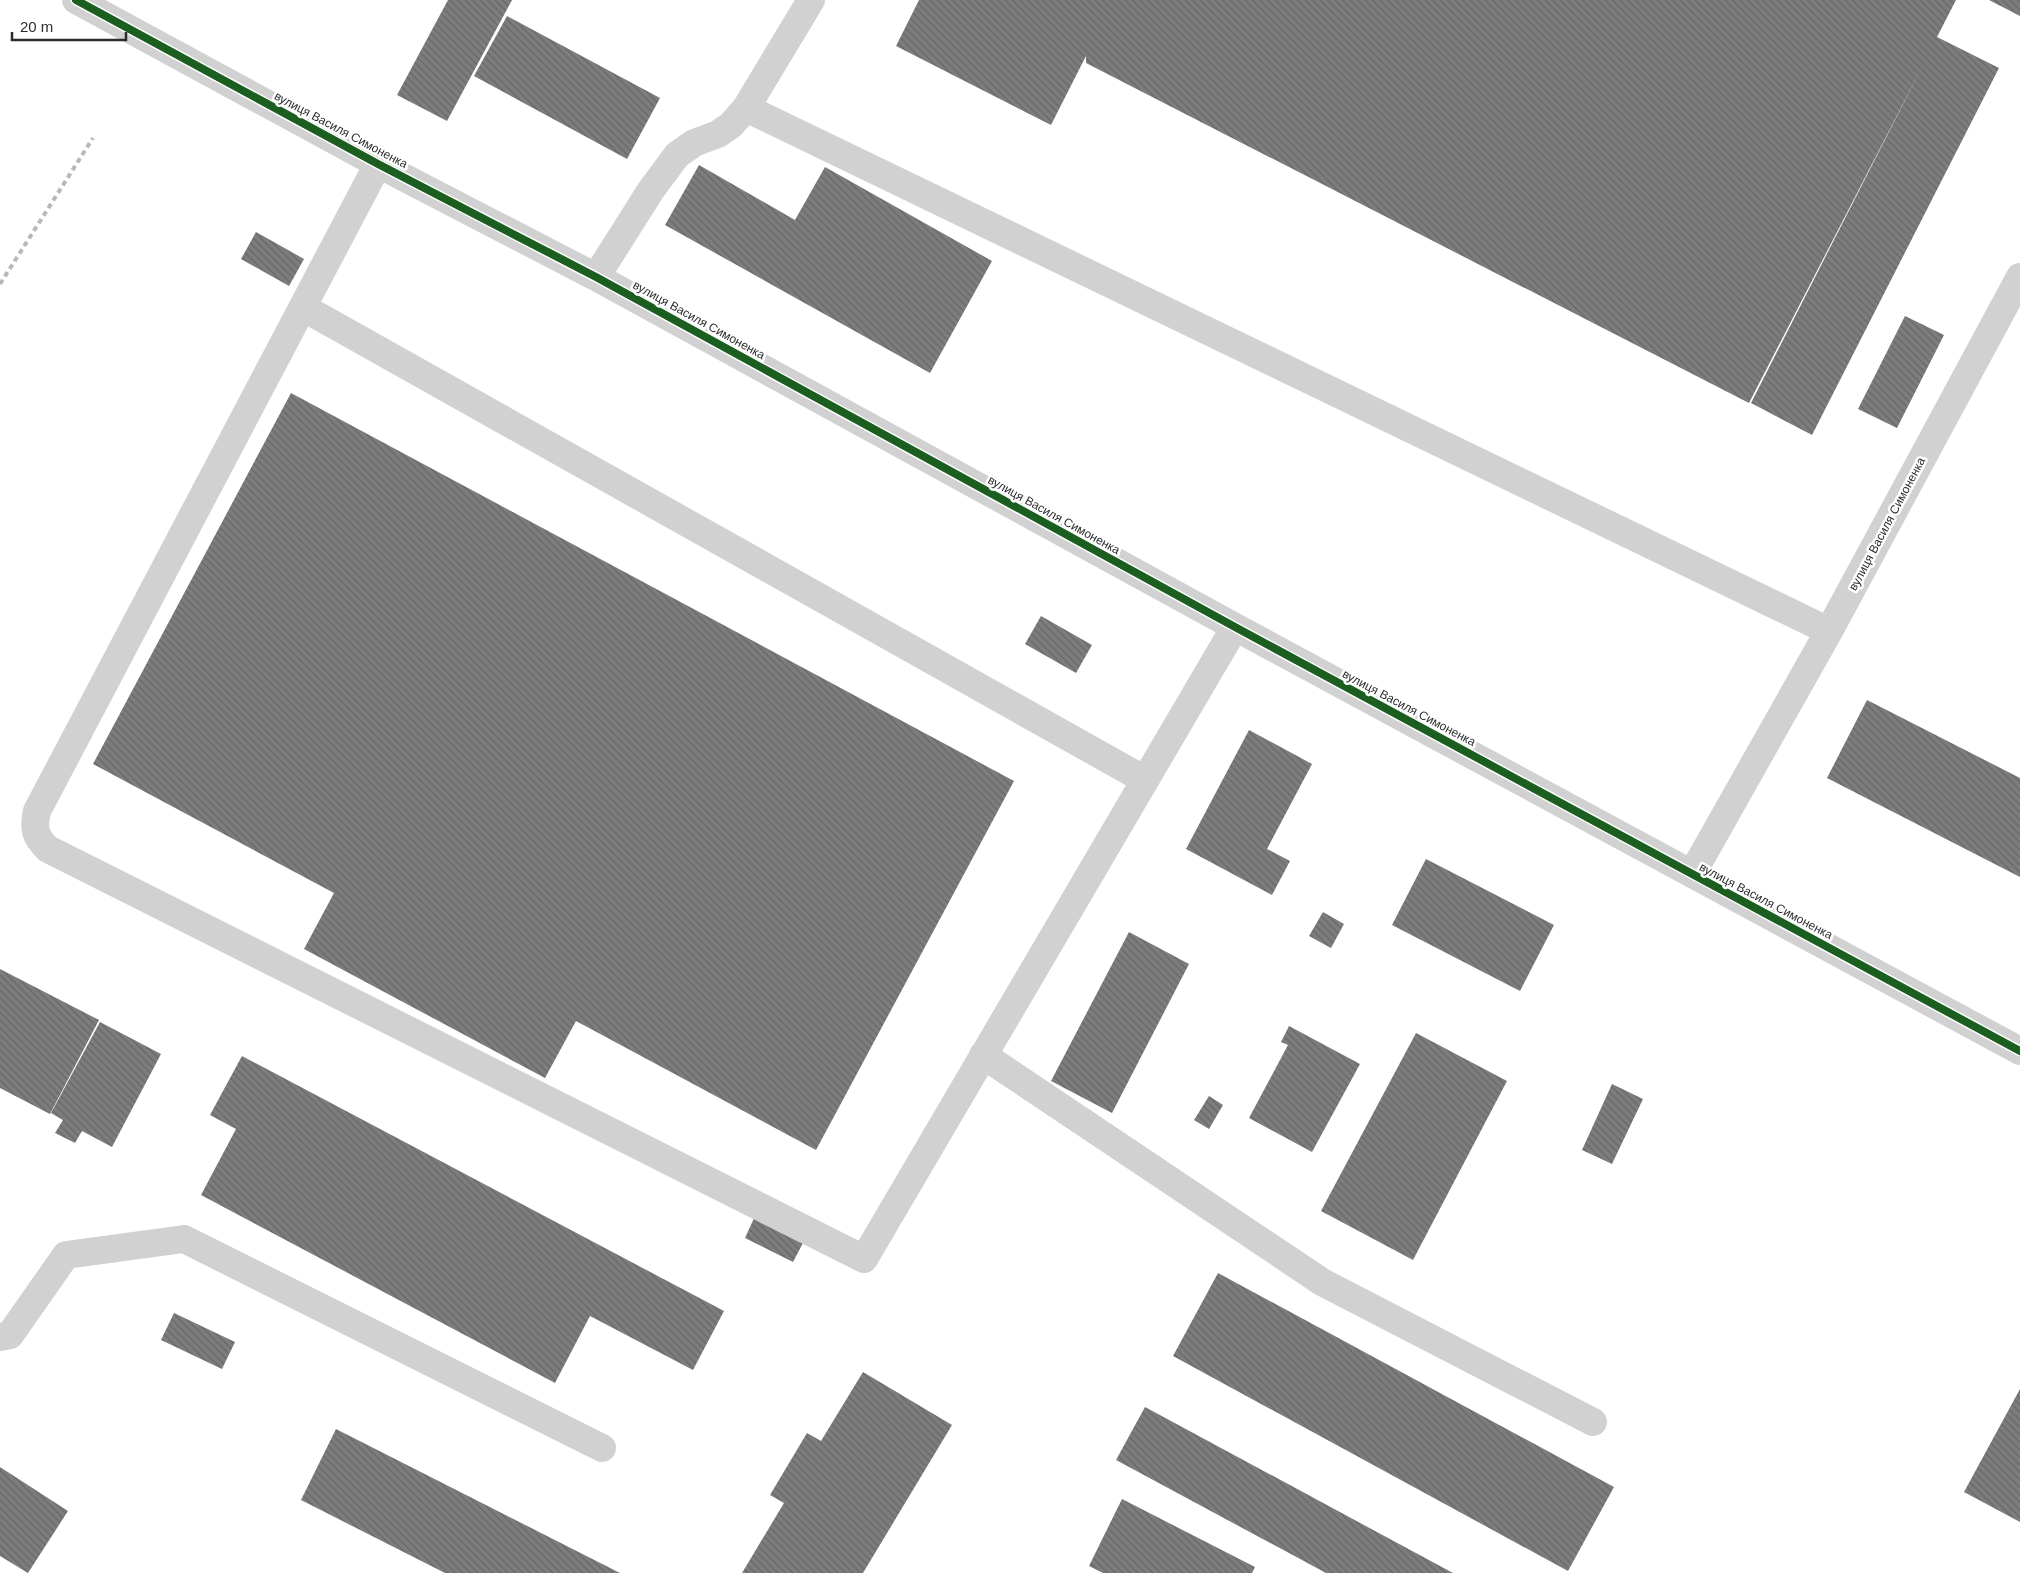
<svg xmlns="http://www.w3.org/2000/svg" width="2020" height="1573" font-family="Arial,sans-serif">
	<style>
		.building { fill: url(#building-back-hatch) }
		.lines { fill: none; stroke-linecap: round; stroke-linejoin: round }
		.minor { stroke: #d1d1d1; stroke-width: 28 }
		.rail { stroke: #b8b8b8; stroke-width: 4; stroke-dasharray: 5 4; stroke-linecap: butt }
		.cycleway-casing { stroke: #fff; stroke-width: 11 }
		.cycleway { stroke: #1b5e20; stroke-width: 8 }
		.labels { text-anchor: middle; stroke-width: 5; stroke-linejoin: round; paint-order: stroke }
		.street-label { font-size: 12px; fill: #2c2c2c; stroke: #fff }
	</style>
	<defs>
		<pattern id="building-back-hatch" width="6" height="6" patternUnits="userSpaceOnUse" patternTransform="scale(1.25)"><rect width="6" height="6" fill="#7d7d7d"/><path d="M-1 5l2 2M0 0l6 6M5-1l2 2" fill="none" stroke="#676767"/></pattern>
	</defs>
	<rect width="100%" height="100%" fill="#fff"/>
	<path class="building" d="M448 0H512L447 121 397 95Z
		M919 0H1956L1937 37 1999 68 1812 435 1751 403 1924 63 1749 403 1086 63V56L1051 125 896 46Z
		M1989 0H2020V16Z
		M507 16 660 98 627 159 474 76Z
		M699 165 795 220 825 167 992 261 930 373 665 225Z
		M256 232 304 259 289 286 241 259Z
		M1905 316 1944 335 1897 428 1858 409Z
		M291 393 1014 781 816 1150 576 1021 545 1078 304 949 334 893 93 764Z
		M1041 616 1092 645 1076 673 1025 644Z
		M1867 700 2020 778V877L1827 778Z
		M1249 730 1312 764 1267 849 1290 861 1272 895 1186 849Z
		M1426 859 1554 925 1520 991 1392 925Z
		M1323 912 1344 924 1331 948 1309 936Z
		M1129 932 1189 964 1112 1113 1051 1081Z
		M0 969 99 1020 50 1114 0 1088Z
		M100 1022 161 1054 112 1147 82 1131 75 1143 55 1133 63 1120 51 1113Z
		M1289 1026 1360 1064 1312 1152 1249 1118 1288 1045 1281 1042Z
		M1416 1033 1507 1081 1413 1260 1321 1211Z
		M242 1056 724 1311 693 1370 590 1316 555 1383 201 1195 236 1129 210 1115Z
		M1612 1084 1643 1099 1612 1164 1582 1150Z
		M1209 1096 1223 1105 1209 1129 1194 1120Z
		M755 1216 804 1241 793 1262 745 1238Z
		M1218 1273 1614 1487 1568 1571 1173 1356Z
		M174 1313 235 1342 222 1369 161 1340Z
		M863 1372 952 1425 863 1573H742L784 1503 770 1495 807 1433 821 1441Z
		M2020 1389V1522L1964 1492Z
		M1145 1407 1453 1573H1326L1116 1460Z
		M336 1429 620 1573H445L301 1500Z
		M0 1467 68 1511 28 1573 0 1556Z
		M1122 1499 1255 1567 1252 1573H1103L1089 1566Z"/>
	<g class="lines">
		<path class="minor" d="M76 0 378 164 596 277 1235 627 2020 1051
			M746 108 1829 631
			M378 164 37 811C33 828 35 837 48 849L864 1259 1235 627
			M596 277 651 190 677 155 694 143 718 134 731 125 746 108 811 0
			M304 308 1145 780
			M1692 874 1829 631 2020 277
			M983 1055 1322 1282 1593 1422
			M0 1337 10 1335 66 1255 184 1239 602 1448"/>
		<path class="rail" d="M0 284 93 138"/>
		<g class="cycleway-casing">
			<path id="cycleway" d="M76 0 378 164 596 277 1235 627 2020 1051"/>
		</g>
		<use href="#cycleway" class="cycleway"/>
	</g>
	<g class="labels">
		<g class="street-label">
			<text transform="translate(341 130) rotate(28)" y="4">вулиця Василя Симоненка</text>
			<text transform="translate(699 320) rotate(29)" y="4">вулиця Василя Симоненка</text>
			<text transform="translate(1054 515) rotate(29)" y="4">вулиця Василя Симоненка</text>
			<text transform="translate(1887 524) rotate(-62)" y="4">вулиця Василя Симоненка</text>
			<text transform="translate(1409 708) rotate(28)" y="4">вулиця Василя Симоненка</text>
			<text transform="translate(1766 901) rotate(28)" y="4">вулиця Василя Симоненка</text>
		</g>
	</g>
	<path d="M12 32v8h114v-8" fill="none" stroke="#2c2c2c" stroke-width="2.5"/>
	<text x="20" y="32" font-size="15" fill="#2c2c2c" stroke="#ffffff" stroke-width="4" paint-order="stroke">20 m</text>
</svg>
